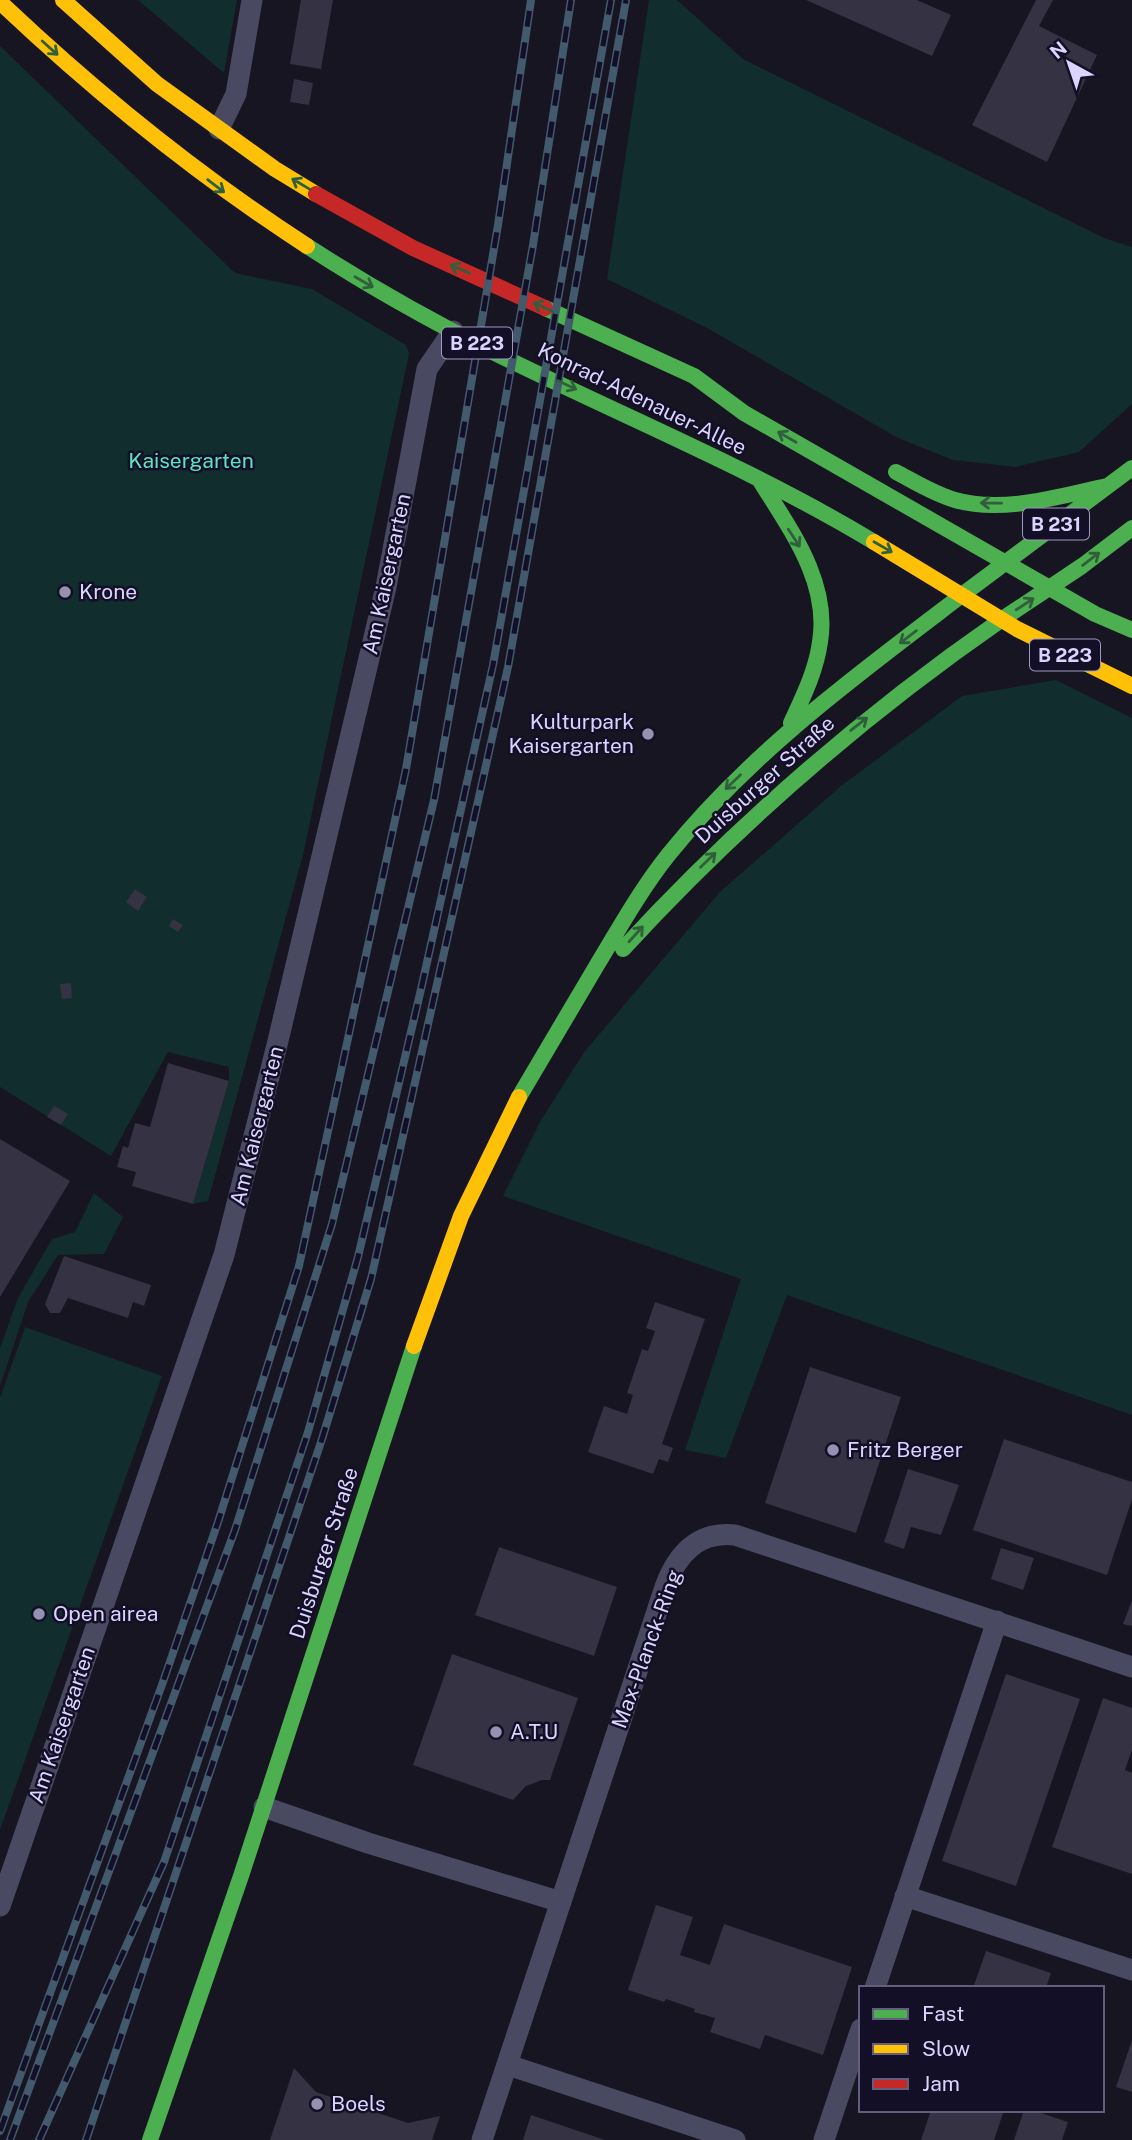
<svg xmlns="http://www.w3.org/2000/svg" width="1132" height="2140" font-family="'Public Sans',sans-serif">
	<style>
		.green { fill: #122d2e }
		.building { fill: #343243 }
		.lines { fill: none; stroke-linecap: round; stroke-linejoin: round }
		.street { stroke: #4a4962; stroke-width: 21 }
		.fast { stroke: #4caf50; stroke-width: 16 }
		.slow { stroke: #ffc107; stroke-width: 16 }
		.jam { stroke: #c62828; stroke-width: 16 }
		.rail-casing { stroke: #43596c; stroke-width: 8 }
		.rail { stroke: #130f27; stroke-width: 5; stroke-dasharray: 16; stroke-linecap: butt }
		.oneway { stroke: #305f3c }
		.poi-dot { fill: #9591b1; stroke: #130f27; stroke-width: 2.5 }
		.labels { text-anchor: middle; stroke-width: 5; stroke-linejoin: round; paint-order: stroke }
		.shield { fill: #130f27; stroke: #9e99be; stroke-width: 2 }
		.shield-label { font-size: 19px; font-weight: bold; fill: #dad4ff }
		.street-label { font-size: 21px; fill: #dad4ff; stroke: #130f27 }
		.park-label { font-size: 21px; fill: #5ce3c3; stroke: #130f27 }
		.poi-label { font-size: 21px; fill: #dad4ff; stroke: #130f27; text-anchor: start }
	</style>
	<rect width="100%" height="100%" fill="#161521"/>
	<path class="green" d="M138 0H237L224 73Z
		M649 0H677L743 59 1104 238 1132 247V404L1079 452 1015 467 953 460 898 438 707 328 607 279Z
		M0 46 235 273 312 289 406 345 409 354 303 855 208 1201 193 1204 229 1081V1067L168 1052 111 1156 0 1087Z
		M1056 680 1132 718V1415L787 1295 726 1458 685 1450 741 1279 503 1196 541 1120 585 1051 720 892 841 786 962 696Z
		M94 1193 123 1217 104 1254 58 1255 28 1302 0 1386V1348L18 1298 52 1239 75 1232Z
		M25 1327 162 1376 0 1830V1398Z"/>
	<path class="building" d="M301 0H333L321 69 290 64Z
		M806 0H917L951 15 932 56Z
		M1036 0H1053L1039 26 1097 55 1047 162 972 125Z
		M294 79 313 83 309 105 290 102Z
		M135 889 147 897 138 911 126 902Z
		M173 919 183 925 178 932 169 926Z
		M71 983 72 998 62 999 60 984Z
		M168 1063 229 1081 193 1204 132 1186 136 1172 117 1167 123 1146 128 1148 135 1123 150 1127Z
		M54 1106 68 1114 61 1125 47 1117Z
		M0 1139 70 1181 0 1297Z
		M64 1256 151 1285 144 1306 133 1302 128 1318 68 1298 60 1313H50L45 1304Z
		M655 1302 705 1319 662 1444 673 1448 668 1462 659 1459 653 1474 588 1452 604 1406 627 1414 633 1395 627 1393 642 1349 648 1351 655 1331 646 1328Z
		M810 1367 901 1397 856 1533 765 1503Z
		M1004 1439 1132 1482V1499L1107 1575 973 1530Z
		M908 1469 959 1485 941 1535 911 1527 904 1549 884 1542Z
		M499 1547 617 1587 594 1656 475 1615Z
		M1001 1548 1034 1558 1023 1590 991 1579Z
		M1132 1600V1626L1123 1624Z
		M452 1654 578 1698 550 1780H542L526 1786 513 1800 413 1765Z
		M1006 1674 1080 1699 1016 1886 942 1861Z
		M1103 1698 1132 1708V1750L1125 1770 1132 1773V1874L1052 1847Z
		M656 1905 693 1917 680 1955 710 1965 724 1924 852 1967 823 2055 765 2035 760 2049 710 2032 715 2018 694 2012 695 2009 666 1999 664 2002 628 1990Z
		M986 1951 1051 1973 1046 1988H973Z
		M1132 2040V2092L1116 2087Z
		M294 2068 316 2092 408 2123 440 2116 432 2140H270Z
		M931 2110H1004L994 2140H921Z
		M1024 2110H1032L1068 2122 1062 2140H1014Z
		M531 2115 605 2140H523Z"/>
	<g class="lines">
		<path class="street" d="M219 129 236 94 252 0
			M264 1807 368 1843 561 1902
			M905 1896 1132 1970
			M0 1906 224 1255 277 1045 386 587 427 369 453 331
			M875 1988 997 1621
			M508 2065 735 2140
			M482 2140 665 1587C677 1554 698 1531 735 1535L1132 1667
			M824 2140 861 2029"/>
		<path class="fast" d="M307 246C367 285 431 321 495 353 622 416 753 469 874 542
			M545 308 694 376 744 413 1095 614 1132 630
			M896 472C915 482 934 494 955 500 1003 514 1060 496 1107 486
			M759 479C789 528 830 581 820 642 816 671 803 697 791 723
			M962 595 1132 468
			M1001 620 1082 566 1132 528
			M623 949C738 824 861 717 1001 620
			M519 1097C545 1053 571 1009 597 965 620 927 641 889 669 854 751 752 858 674 962 595
			M150 2140 241 1876 414 1346"/>
		<path class="slow" d="M63 0 157 84 275 169 316 194
			M0 2C95 92 196 174 307 246
			M874 542 1017 629 1132 686
			M414 1346 461 1216 519 1097"/>
		<path class="jam" d="M316 194 413 248 545 308"/>
		<g class="rail-casing">
			<path id="rail" d="M0 2131 163 1682 218 1522 299 1266 406 769 498 225 531 0
				M10 2140 235 1530 332 1224 434 800 533 245 571 0
				M39 2140 164 1862 308 1432 358 1257 422 985 493 665 611 0
				M86 2140 322 1439 371 1279 508 667 626 0"/>
		</g>
		<use href="#rail" class="rail"/>
	</g>
	<defs><path id="oneway-shaft" d="M-6 0H5M1.5-3L5.5 0L1.5 3" fill="none" stroke-width="1.6" stroke-linecap="round" stroke-linejoin="round" transform="scale(1.75)"/></defs>
	<g class="oneway">
		<use href="#oneway-shaft" transform="translate(50 48) rotate(42)"/>
		<use href="#oneway-shaft" transform="translate(301 184) rotate(-149)"/>
		<use href="#oneway-shaft" transform="translate(216 186) rotate(37)"/>
		<use href="#oneway-shaft" transform="translate(460 269) rotate(-156)"/>
		<use href="#oneway-shaft" transform="translate(364 282) rotate(30)"/>
		<use href="#oneway-shaft" transform="translate(543 307) rotate(-155)"/>
		<use href="#oneway-shaft" transform="translate(567 385) rotate(25)"/>
		<use href="#oneway-shaft" transform="translate(787 437) rotate(-150)"/>
		<use href="#oneway-shaft" transform="translate(991 503) rotate(-179)"/>
		<use href="#oneway-shaft" transform="translate(794 538) rotate(57)"/>
		<use href="#oneway-shaft" transform="translate(883 547) rotate(30)"/>
		<use href="#oneway-shaft" transform="translate(1091 559) rotate(-37)"/>
		<use href="#oneway-shaft" transform="translate(1025 604) rotate(-33)"/>
		<use href="#oneway-shaft" transform="translate(908 637) rotate(143)"/>
		<use href="#oneway-shaft" transform="translate(859 724) rotate(-38)"/>
		<use href="#oneway-shaft" transform="translate(733 782) rotate(136)"/>
		<use href="#oneway-shaft" transform="translate(708 860) rotate(-44)"/>
		<use href="#oneway-shaft" transform="translate(636 934) rotate(-48)"/>
	</g>
	<g class="poi-dot">
		<circle cx="65" cy="592" r="7"/>
		<circle cx="648" cy="734" r="7"/>
		<circle cx="833" cy="1450" r="7"/>
		<circle cx="39" cy="1614" r="7"/>
		<circle cx="496" cy="1732" r="7"/>
		<circle cx="317" cy="2104" r="7"/>
	</g>
	<g class="labels">
		<g class="shield">
			<rect x="442" y="327.5" width="70" height="31" rx="5"/>
			<rect x="1023" y="508.5" width="66" height="31" rx="5"/>
			<rect x="1030" y="639.5" width="70" height="31" rx="5"/>
		</g>
		<g class="shield-label">
			<text x="477" y="350">B 223</text>
			<text x="1056" y="531">B 231</text>
			<text x="1065" y="662">B 223</text>
		</g>
		<g class="street-label">
			<text transform="translate(642 399) rotate(26)" y="7">Konrad-Adenauer-Allee</text>
			<text transform="translate(387 574) rotate(-78)" y="7">Am Kaisergarten</text>
			<text transform="translate(765 780) rotate(-42)" y="7">Duisburger Straße</text>
			<text transform="translate(257 1126) rotate(-76)" y="7">Am Kaisergarten</text>
			<text transform="translate(324 1553) rotate(-72)" y="7">Duisburger Straße</text>
			<text transform="translate(647 1649) rotate(-70)" y="7">Max-Planck-Ring</text>
			<text transform="translate(62 1725) rotate(-71)" y="7">Am Kaisergarten</text>
		</g>
		<g class="park-label">
			<text x="191" y="468">Kaisergarten</text>
		</g>
		<g class="poi-label">
			<text x="79" y="599">Krone</text>
			<text x="634" y="729" text-anchor="end">Kulturpark<tspan x="634" dy="24">Kaisergarten</tspan></text>
			<text x="847" y="1457">Fritz Berger</text>
			<text x="53" y="1621">Open airea</text>
			<text x="510" y="1739">A.T.U</text>
			<text x="331" y="2111">Boels</text>
		</g>
	</g>
	<rect x="859" y="1986" width="245" height="126" fill="#130f27" stroke="#635e7d" stroke-width="2"/>
	<rect x="873" y="2009" width="35" height="10" fill="#4caf50" stroke="#635e7d" stroke-width="2"/>
	<text x="922" y="2021" font-size="21" fill="#dad4ff">Fast</text>
	<rect x="873" y="2044" width="35" height="10" fill="#ffc107" stroke="#635e7d" stroke-width="2"/>
	<text x="922" y="2056" font-size="21" fill="#dad4ff">Slow</text>
	<rect x="873" y="2079" width="35" height="10" fill="#c62828" stroke="#635e7d" stroke-width="2"/>
	<text x="922" y="2091" font-size="21" fill="#dad4ff">Jam</text>
	<g transform="translate(1069 63) rotate(320)" stroke="#130f27" stroke-width="5" paint-order="stroke">
	<path d="M0-5L12 26L0 18L-12 26Z" fill="#dad4ff"/>
	<text y="-10" font-size="19" font-weight="bold" text-anchor="middle" fill="#dad4ff">N</text>
	</g>
</svg>
